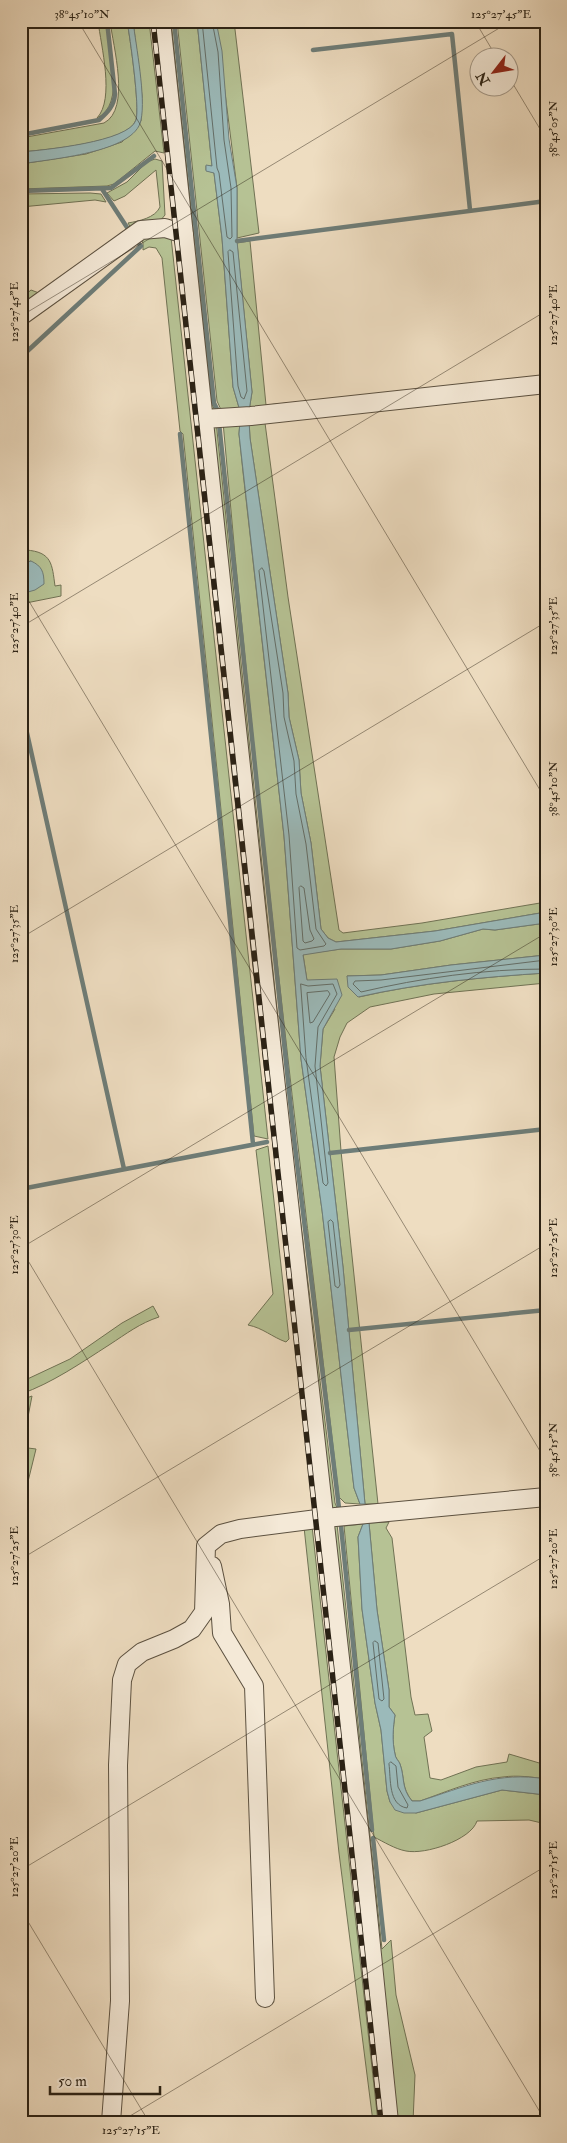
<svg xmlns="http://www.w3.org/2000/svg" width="567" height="2143" font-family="'IM FELL Double Pica',serif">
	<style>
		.green { fill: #b6c294; stroke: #707254 }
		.water { fill: #9bbaba; stroke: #6e7d78 }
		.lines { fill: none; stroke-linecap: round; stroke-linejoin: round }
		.shore { stroke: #636e68; stroke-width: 1 }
		.stream { stroke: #6e7d78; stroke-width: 4.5 }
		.street-casing { stroke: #5c5140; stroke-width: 20 }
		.street { stroke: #f4e9d7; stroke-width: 18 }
		.rail-casing { stroke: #2b2215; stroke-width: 5.5 }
		.rail { stroke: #f4e9d7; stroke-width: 4; stroke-dasharray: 11; stroke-linecap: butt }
		.ticks { fill: none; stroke: #2b2215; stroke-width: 1; stroke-opacity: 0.45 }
		.neatline { fill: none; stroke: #2b2215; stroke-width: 2 }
		.ticks-label { font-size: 12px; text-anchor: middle; fill: #2b2215 }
	</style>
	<rect width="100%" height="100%" fill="#eeddc1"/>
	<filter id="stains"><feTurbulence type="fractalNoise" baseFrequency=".004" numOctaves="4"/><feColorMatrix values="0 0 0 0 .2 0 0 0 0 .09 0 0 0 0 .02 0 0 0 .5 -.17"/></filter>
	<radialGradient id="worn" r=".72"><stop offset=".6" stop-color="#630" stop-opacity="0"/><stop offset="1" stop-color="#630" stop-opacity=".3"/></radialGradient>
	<path class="green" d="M98 21H106C109 47 126 105 97 118 115 99 101 46 98 21Z
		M110 21H127C130 37 140 108 136 120 129 143 43 150 21 152V138L104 123C131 109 113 46 110 21Z
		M133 21H149L164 153 155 151 114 184 107 186 21 189V164L86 154 122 142 141 121 142 96Z
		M166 21H171L212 404 215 411 207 407Z
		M177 21H197L212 166H206V170L214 173 222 238 233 387 240 411 222 412 217 401Z
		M216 21H234L259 233 237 238V188Z
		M155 159 162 161 165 215 160 221 132 230 128 223C139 221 155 218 160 207L156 170 125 196 114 201 107 193 127 182 147 162Z
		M90 193 101 194 106 202 95 200 21 207V194Z
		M139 236 171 237 268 1139 254 1136 183 434 180 431 162 258 156 248 149 247 143 250V243Z
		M250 241 266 405 351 397 249 411 252 392 237 243Z
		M31 290 39 293 21 311V298Z
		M249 420 265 423 288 597 339 930 343 933 422 923 540 903 546 900V912L435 931 336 942 328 938 321 929 311 843 301 793 299 760 289 717 288 693 250 438Z
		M216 421 290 1135 335 1503 338 1510 328 1508 208 425Z
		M240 421 239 434 243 472 284 836 301 1059 322 1210 354 1488 360 1504 345 1503 339 1497C297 1139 254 781 223 422Z
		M26 550C52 552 52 564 55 586L61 585V596L21 604V594H25L31 561 21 564V551Z
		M546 923V955L451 965 381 975 347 976 359 997C420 983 483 977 546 973V983L434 994 370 1007 347 1023 340 1037 334 1057 341 1151 378 1504H365L343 1267 320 1066 323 1029 335 1009 307 981 303 954 341 949H391L440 941 483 929 495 930Z
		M268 1146 289 1339 286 1342C272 1337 263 1328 248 1325L273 1294 256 1150Z
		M153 1306 159 1317C140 1323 126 1334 109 1345 81 1363 52 1383 21 1394V1382L70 1359 122 1323Z
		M32 1396 22 1448H21V1400Z
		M28 1448 36 1449 21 1510V1476Z
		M389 1522 386 1528 392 1538 411 1697 415 1715 428 1714 432 1731 424 1737 430 1778 441 1780 476 1767 507 1762 509 1754 546 1765V1779C531 1777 517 1775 503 1777 475 1779 446 1792 420 1801H412C401 1787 405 1778 400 1764 399 1761 395 1758 395 1754 392 1741 393 1728 395 1715L389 1707V1690L377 1610 369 1523Z
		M337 1524 382 1949 391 1940 396 1995 415 2075 413 2122H395L331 1525Z
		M363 1524 358 1537 362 1609 375 1703 381 1730 387 1791 390 1802 416 1813 502 1790 546 1795V1824L529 1820 477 1821C471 1840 425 1855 406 1851 395 1849 384 1842 374 1837L344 1526Z
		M312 1526 378 2122H373L339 1853 304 1527Z"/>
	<path class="water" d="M127 21H133C136 46 146 97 141 120 135 153 49 159 21 164V152C43 150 129 142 136 120 140 108 130 37 127 21Z
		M197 21H216L222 51 229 139 237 188V241L252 392 249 411H240L233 387 222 238 214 173 206 171V165L212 166Z
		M249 420 250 438 288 693 289 717 299 760 301 793 311 843 321 929 328 938 336 942 435 931 546 912V923L495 930 483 929 440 941 391 949H341L303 955 307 980 337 979 342 995 323 1029 320 1066 343 1267 365 1504H360L354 1488 322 1210 301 1059 284 836 239 434 240 421Z
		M31 561C42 566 44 572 44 584L35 590 21 594V564Z
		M546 955V973C483 977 420 983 358 997L348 987 347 976 381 975 451 965Z
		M369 1523 377 1610 389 1690V1707L395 1715C393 1728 392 1741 395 1754 395 1758 399 1761 400 1764 405 1778 401 1788 412 1801H420C464 1787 498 1771 546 1779V1795L502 1790 416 1813H404L395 1810 390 1802 387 1791 381 1730 375 1703 362 1609 358 1537 363 1524Z"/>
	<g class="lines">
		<path class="shore" d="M202 21 217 168 219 173 227 237 230 239 232 237 231 188 224 140 218 52 212 21
			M230 250 233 252 247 391 244 399 241 397 238 386 228 252Z
			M262 568 264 571 283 693 284 717 294 761 296 794 306 844 316 929 326 944 324 946 300 950 297 948 289 835 259 571Z
			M301 886 304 888 310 930 314 939 312 941 305 943 303 941 299 888Z
			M546 960 381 980 355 981 353 984 361 992C421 978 484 969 546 969
			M301 984 308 986 333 984 337 994 318 1027 315 1066 328 1183 326 1186 323 1183 306 1058Z
			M328 991 330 994 313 1022 310 1023 307 993Z
			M331 1220 333 1222 340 1285 338 1288 335 1286 328 1222Z
			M375 1641 378 1643 384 1699 382 1701 379 1699 373 1643Z
			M391 1762 396 1766 398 1787 408 1805 407 1808C388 1805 391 1779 389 1764Z"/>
		<path class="stream" d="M174 21 214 403 218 411
			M313 50 452 34 470 210
			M21 135 99 120C108 112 114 106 115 94L107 21
			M102 189 130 232
			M21 191 111 188 154 156
			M237 241 546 201
			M21 357 141 246 134 239
			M219 423 294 1138 339 1508
			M180 434 253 1144
			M21 706 124 1169
			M330 1153 546 1129
			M21 1189 267 1142
			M349 1330 546 1310
			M341 1526 372 1830
			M373 1838 384 1940"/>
		<g class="street-casing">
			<path id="street" d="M161 21 261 953 360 1837 389 2122
				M21 316 141 230 165 228 184 234
				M204 419 251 416 546 384
				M212 1566 220 1604 222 1633 254 1686 265 1998
				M111 2122 120 2001 118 1765 122 1680 127 1664 142 1652 174 1639 192 1629 204 1612 206 1546 221 1534 240 1529 325 1518 546 1497"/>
		</g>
		<use href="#street" class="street"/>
		<g class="rail-casing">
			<path id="rail" d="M153 21 381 2122"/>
		</g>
		<use href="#rail" class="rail"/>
	</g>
	<path class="ticks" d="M78 21 546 800M475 21 497 58M510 79 546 139M21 316 511 21M21 588 546 1461M21 627 546 311M21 938 546 622M21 1248 546 933M21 1249 546 2122M21 1559 546 1244M21 1870 546 1555M21 1910 149 2122M120 2122 546 1866"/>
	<rect width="567" height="2143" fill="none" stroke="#eeddc1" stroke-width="55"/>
	<g transform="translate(494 72) rotate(239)"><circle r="24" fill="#f4e9d7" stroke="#a49989"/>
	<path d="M0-4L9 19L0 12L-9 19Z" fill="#8f2418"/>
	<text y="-8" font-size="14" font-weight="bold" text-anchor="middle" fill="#2b2215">N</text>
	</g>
	<path d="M50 2086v8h110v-8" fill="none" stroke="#2b2215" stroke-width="2.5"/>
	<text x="58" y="2086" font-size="15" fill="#2b2215" stroke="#f4e9d7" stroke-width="4" paint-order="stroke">50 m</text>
	<rect x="28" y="28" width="512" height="2088" class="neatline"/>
	<g class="ticks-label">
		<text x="82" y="18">38°45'10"N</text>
		<text x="501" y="18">125°27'45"E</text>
		<text transform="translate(553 129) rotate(-90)" y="4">38°45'05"N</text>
		<text transform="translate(14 312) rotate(-90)" y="4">125°27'45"E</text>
		<text transform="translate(553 315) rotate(-90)" y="4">125°27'40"E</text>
		<text transform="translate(14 623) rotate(-90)" y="4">125°27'40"E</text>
		<text transform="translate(553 626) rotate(-90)" y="4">125°27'35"E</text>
		<text transform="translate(553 789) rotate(-90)" y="4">38°45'10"N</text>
		<text transform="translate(14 934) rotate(-90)" y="4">125°27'35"E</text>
		<text transform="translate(553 937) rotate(-90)" y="4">125°27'30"E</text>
		<text transform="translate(14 1245) rotate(-90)" y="4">125°27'30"E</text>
		<text transform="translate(553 1248) rotate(-90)" y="4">125°27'25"E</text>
		<text transform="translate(553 1450) rotate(-90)" y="4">38°45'15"N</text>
		<text transform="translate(14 1556) rotate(-90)" y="4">125°27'25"E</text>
		<text transform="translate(553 1559) rotate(-90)" y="4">125°27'20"E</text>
		<text transform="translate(14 1867) rotate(-90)" y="4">125°27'20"E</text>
		<text transform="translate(553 1870) rotate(-90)" y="4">125°27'15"E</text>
		<text x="131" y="2134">125°27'15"E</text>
	</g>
	<rect width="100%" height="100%" filter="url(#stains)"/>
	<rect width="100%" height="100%" fill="url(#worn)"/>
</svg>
